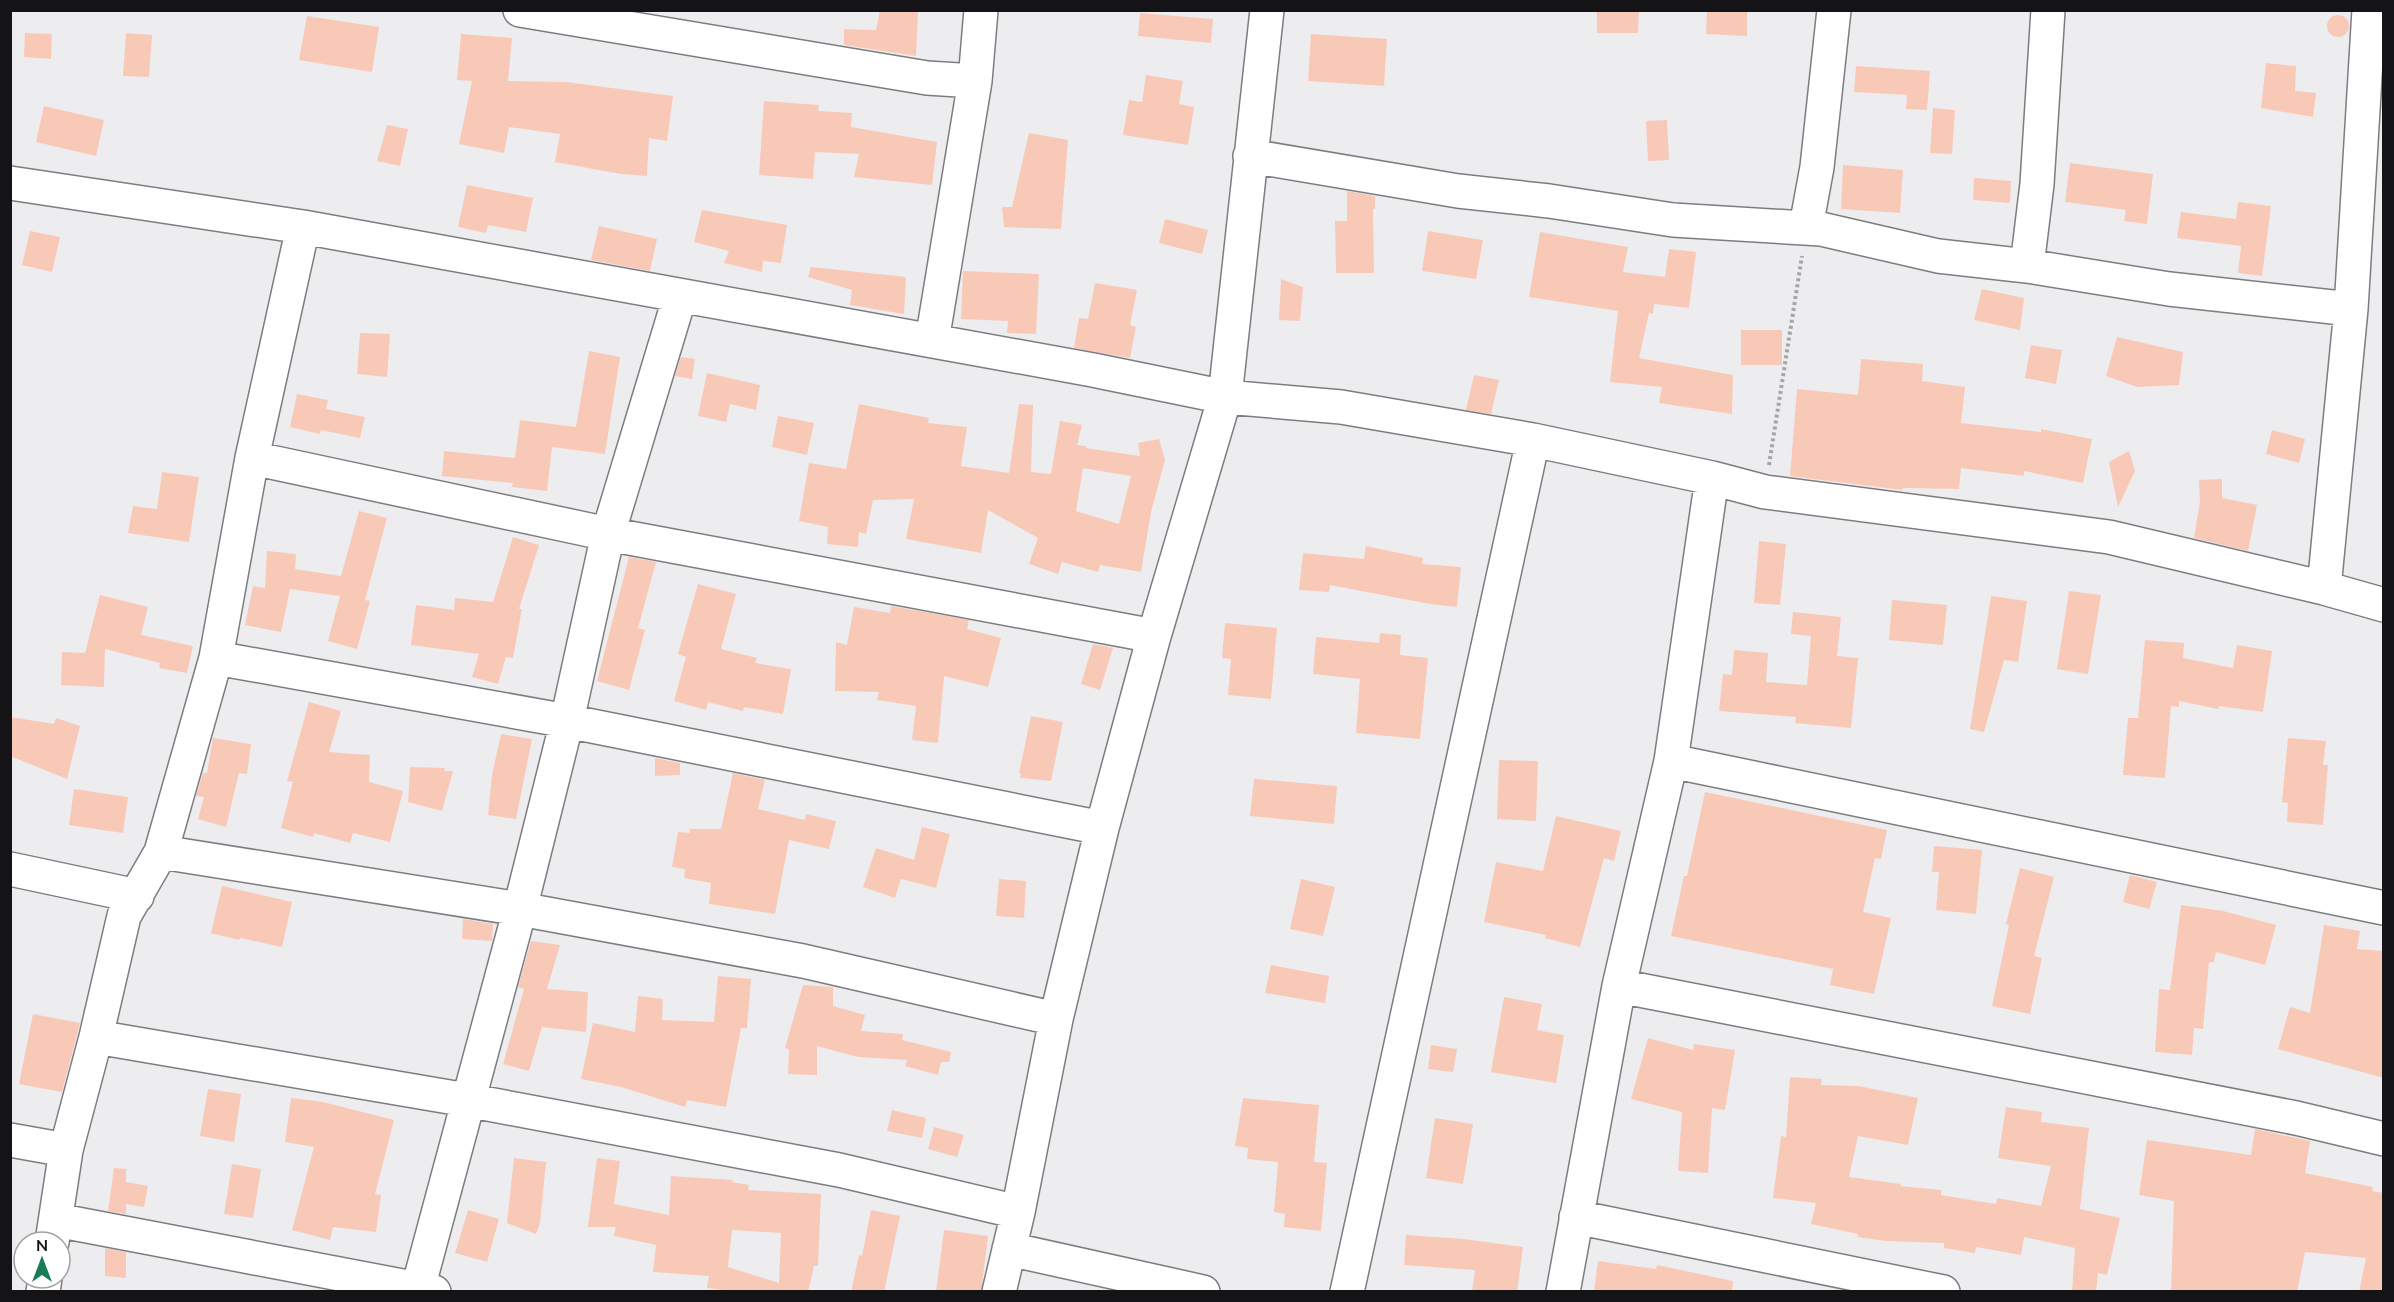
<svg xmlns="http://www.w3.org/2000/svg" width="2394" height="1302" font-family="Mulish,sans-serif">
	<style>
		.building { fill: #f9c9b8; fill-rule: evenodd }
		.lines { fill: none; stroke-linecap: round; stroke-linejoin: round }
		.minor-casing { stroke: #7d7d80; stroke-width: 36 }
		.path { stroke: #a5a5a7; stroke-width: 4; stroke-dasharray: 3 3; stroke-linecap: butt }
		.minor { stroke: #fff; stroke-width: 33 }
	</style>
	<rect width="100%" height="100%" fill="#ededf0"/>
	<path class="building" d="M880 10H918L916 56 844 45V29L876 30Z
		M1597 10H1639L1638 33H1597Z
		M1707 10 1747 11V36L1706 34Z
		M1140 13 1213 19 1211 43 1138 36Z
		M2327 26a11 11 0 1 1 22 0a11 11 0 1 1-22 0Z
		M307 16 379 27 372 72 299 60Z
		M25 33 52 34 51 59 24 57Z
		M126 33 152 35 149 77 123 76Z
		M461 34 512 38 508 81 566 82 673 96 667 141 649 138 647 176 621 174 555 162 560 134 509 127 504 153 459 144 472 81 457 80Z
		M1311 34 1387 39 1384 86 1308 81Z
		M2266 63 2296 66 2295 91 2316 93 2313 117 2261 108Z
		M1856 66 1930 71 1927 110 1906 109 1907 95 1854 92Z
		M1146 75 1183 81 1179 104 1194 107 1188 145 1123 135 1129 100 1142 102Z
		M764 101 819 105 818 111 852 113 851 127 937 142 932 185 854 177 859 154 815 152 813 179 759 175Z
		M44 106 104 120 96 156 36 142Z
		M1933 108 1955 110 1952 154 1930 153Z
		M1667 120 1669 160 1648 161 1646 121Z
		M387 125 408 129 400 166 377 161Z
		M1029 133 1068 140 1061 229 1004 227 1002 207H1012Z
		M2070 163 2153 174 2147 224 2124 221 2126 210 2065 202Z
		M1843 165 1903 170 1900 213 1841 209Z
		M1974 178 2011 181 2010 203 1973 200Z
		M467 185 533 198 526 232 488 225 486 233 458 227Z
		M1347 191 1375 196V209H1373L1374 273H1336L1335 221H1347Z
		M2238 202 2271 206 2262 276 2238 273 2241 246 2177 238 2181 212 2236 219Z
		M702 210 787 225 781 263 763 261 762 272 724 263 729 251 694 242Z
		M1165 219 1208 230 1202 254 1159 243Z
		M599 226 657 239 650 271 591 260Z
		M30 231 60 237 52 272 22 265Z
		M1428 231 1483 240 1476 279 1422 271Z
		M1540 232 1628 247 1623 272 1665 277 1669 249 1696 252 1689 308 1654 304 1653 314 1649 313 1639 358 1733 375 1732 414 1659 403 1662 387 1610 382 1618 311 1529 297Z
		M811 267 906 277 904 314 850 305 852 290 808 277Z
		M963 271 1039 274 1036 334 1007 333 1008 321 961 319Z
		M1281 279 1303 287 1300 321 1279 320Z
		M1095 283 1137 290 1130 325 1136 327 1130 358 1074 348 1079 318 1088 319Z
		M1982 289 2024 298 2020 330 1974 320Z
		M1741 330H1782V365H1741Z
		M360 333 390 334 387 377 357 374Z
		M2117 337 2183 352 2179 385 2137 387 2106 376Z
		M2031 345 2062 350 2056 384 2025 378Z
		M589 351 620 357 605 454 552 447 547 491 512 487 513 483 442 476 444 451 515 458 520 420 576 427Z
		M681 357 695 359 692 379 675 376Z
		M1861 359 1923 364 1922 381 1965 387 1961 423 2041 432V429L2092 439 2083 483 2024 471V476L1961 468 1959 489 1903 488 1902 490 1790 476 1797 389 1858 395Z
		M707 373 760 385 756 410 730 404 726 422 698 416Z
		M1474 375 1499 380 1491 414 1466 410Z
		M297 394 328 400 326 409 365 417 360 438 321 430 320 434 290 427Z
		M859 404 929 418 928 423 967 427 961 466 1009 473 1019 404 1033 405 1031 472 1051 474 1060 421 1082 425 1077 445 1086 446V448L1140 456 1138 443 1159 439 1165 460 1151 512 1141 572 1100 565 1098 572 1062 562 1058 574 1029 564 1038 538 988 510 981 553 906 539 914 499 873 500 866 534 859 532 858 547 827 544 828 527 799 521 809 463 846 469ZM1083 468 1131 476 1119 524 1076 511Z
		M778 416 814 423 807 455 772 447Z
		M2272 430 2305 439 2299 463 2266 454Z
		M2129 451 2135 471 2118 507 2109 462Z
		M162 472 199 477 189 542 128 533 133 506 157 509Z
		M2222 479V498L2257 505 2248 551 2194 538 2200 501 2199 480Z
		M359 511 387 518 365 600 370 601 357 649 328 641 340 596 290 589 281 632 245 625 253 586 265 588 267 551 296 554 295 569 341 576Z
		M513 537 539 545 519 609H522L513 658 506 657 498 684 472 677 479 654 411 645 416 605 454 610 455 598 493 602Z
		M1759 541 1786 544 1780 605 1754 603Z
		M1366 546 1423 558 1422 564 1461 567 1457 607 1430 604 1330 585 1329 592 1299 590 1303 553 1364 559Z
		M629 557 656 562 638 628 645 630 629 690 597 681Z
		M698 584 736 594 721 649 757 658 755 663 791 669 783 714 744 707 743 711 708 702 706 710 674 701 686 657 678 654Z
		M2069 591 2101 595 2088 674 2057 669Z
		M100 595 148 607 141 635 193 646 187 673 159 668 160 663 105 649 104 687 61 685 62 652 85 653Z
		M1991 596 2027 601 2018 662 2004 660 1984 732 1970 729Z
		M1892 600 1947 605 1943 645 1889 640Z
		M891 606 969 620 967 629 1001 638 988 687 944 676 938 743 912 740 916 706 877 700 879 692 835 691 836 642 847 645 854 607 890 613Z
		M1793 612 1841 617 1837 656 1858 658 1851 728 1795 723 1796 717 1719 711 1723 674 1732 675 1734 650 1768 653 1766 682 1807 685 1811 636 1791 634Z
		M1225 623 1277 628 1271 699 1228 695 1231 659 1222 658Z
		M1380 633 1401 635 1400 655 1428 658 1420 739 1356 733 1360 679 1313 674 1316 637 1379 643Z
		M2145 640 2184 643 2183 658 2233 668 2237 645 2272 651 2263 712 2219 706 2218 709 2179 701V707L2171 706 2165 778 2123 775 2128 718H2138Z
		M1093 644 1113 648 1100 690 1081 684Z
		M309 702 341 711 329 752 370 755 369 782 403 791 390 842 353 833 350 843 314 833 313 837 281 828 293 782 287 781Z
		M1031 716 1063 722 1051 781 1020 778 1021 773H1019Z
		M10 717 54 724 56 718 80 726 67 779 10 756Z
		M501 734 532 739 516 819 488 815 492 775Z
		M213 738 251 744 247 774 239 773 226 827 198 819 204 797 196 796 203 773H207Z
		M2288 738 2326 741 2323 765H2328L2323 825 2287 822 2288 803 2282 802Z
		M655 758 680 763V775L655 776Z
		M1499 760 1538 761 1536 821 1497 819Z
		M410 767 445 768 444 771H453L442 811 408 802Z
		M733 773 765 780 758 809 805 820 806 814 836 821 829 849 789 840 775 914 709 904 711 883 684 878 685 869 672 867 678 832 690 833V829H721Z
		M1254 779 1337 786 1334 824 1250 816Z
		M74 789 128 797 123 833 69 825Z
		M1705 792 1887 830 1881 859 1875 858 1863 912 1891 918 1874 994 1830 985 1833 969 1671 936 1684 876H1687Z
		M1556 816 1621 831 1614 861 1604 858 1580 947 1545 938 1546 935 1484 922 1496 862 1543 871Z
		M922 827 950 834 936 888 901 879 895 898 863 887 876 848 914 860Z
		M1934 846 1982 850 1976 914 1936 910 1939 872H1932Z
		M2020 868 2054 877 2034 956 2042 958 2030 1014 1992 1006 2009 925 2006 924Z
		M2130 875 2157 882 2149 909 2123 902Z
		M999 879 1026 881 1024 918 996 916Z
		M1301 879 1335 887 1323 936 1290 929Z
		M222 886 292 902 282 947 240 938 239 940 211 933Z
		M2181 905 2223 911 2276 925 2265 965 2216 952 2214 962H2209L2203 1029 2194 1028 2192 1055 2155 1052 2159 989 2170 990Z
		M463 919 493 924 492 941 462 939Z
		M2324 925 2360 931 2357 949 2384 951V1078L2278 1049 2290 1007 2310 1013Z
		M531 941 560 945 547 989 588 992 586 1032 542 1027 529 1071 503 1064 524 989 518 987Z
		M1271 965 1329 976 1325 1003 1265 993Z
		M718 976 751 979 747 1028H741L726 1107 687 1100 685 1107 621 1087 581 1079 593 1023 635 1032 638 996 663 999 662 1020 714 1022Z
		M803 985 833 987V1006L865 1015 861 1031 903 1034 902 1040 951 1052 949 1062H941L938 1075 905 1066 907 1060 858 1057 817 1046V1075L788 1074 789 1049 785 1048Z
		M1504 997 1542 1004 1537 1030 1564 1035 1556 1083 1491 1072Z
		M33 1014 80 1023 62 1092 19 1084Z
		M1648 1038 1693 1050 1694 1044 1735 1050 1725 1110 1712 1108 1708 1173 1678 1171 1682 1112 1631 1099Z
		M1431 1045 1457 1049 1453 1072 1428 1069Z
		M1790 1077 1822 1079 1821 1085 1858 1086 1918 1098 1908 1145 1858 1136 1849 1177 1901 1184 1900 1186 1941 1190V1195L1996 1204 1997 1198 2041 1206 2051 1166 1998 1158 2006 1107 2042 1112 2041 1122 2089 1128 2080 1209 2120 1218 2107 1275 2098 1273 2096 1292H2072L2075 1248 2024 1237 2021 1255 1976 1247 1975 1253 1944 1248V1243L1885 1241 1858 1237V1234L1811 1224 1816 1203 1773 1198 1781 1136 1786 1137Z
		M208 1089 241 1094 234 1142 200 1136Z
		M291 1098 323 1102 394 1120 375 1194 381 1195 376 1232 333 1227 330 1240 292 1230 314 1147 285 1142Z
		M1243 1098 1319 1105 1314 1162 1327 1163 1321 1231 1284 1227 1285 1214 1274 1212 1278 1162 1247 1159 1248 1148 1235 1146Z
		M892 1110 926 1118 922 1138 887 1131Z
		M1435 1118 1473 1124 1463 1184 1426 1178Z
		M934 1127 964 1135 957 1157 928 1149Z
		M2255 1129 2310 1141 2305 1173 2373 1187 2372 1191 2384 1193V1292H2359L2366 1258 2305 1252 2297 1292H2171L2174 1201 2139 1195 2147 1140 2251 1155Z
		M514 1158 546 1162 540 1223 536 1234 507 1223Z
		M597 1158 620 1161 614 1204 669 1215 671 1176 733 1180 732 1182 749 1185 748 1190 821 1194 818 1266H814L808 1292H737L707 1288 709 1276 653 1272 656 1245 614 1236 616 1227H588ZM732 1230 781 1233 779 1283 728 1267Z
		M232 1164 261 1169 253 1218 224 1214Z
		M114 1168 126 1169V1182L148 1186 144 1207 126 1204V1214L108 1211Z
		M468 1210 499 1219 487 1262 455 1253Z
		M871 1210 900 1216 884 1292H851L859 1255 862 1256Z
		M944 1230 988 1236 981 1292H936Z
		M1406 1235 1464 1239 1523 1247 1517 1292H1472L1475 1270 1404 1265Z
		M105 1248 126 1252V1278L105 1276Z
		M1598 1261 1656 1269 1657 1265 1733 1281 1732 1292H1594Z"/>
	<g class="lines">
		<g class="minor-casing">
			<path id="minor" d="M520 10 927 78 975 81 981 10
				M1250 156 1458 191 1549 201 1673 220 1821 229 1938 256 2027 266 2169 289 2351 309
				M10 183 303 227 1093 370 1225 397 1341 407 1533 440 1712 478 1765 492 2109 537 2324 588 2384 605
				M1806 227 1817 167 1834 10
				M2027 266 2037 184 2048 10
				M932 341 975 81
				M252 458 608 534 1154 636
				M2324 588 2351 309 2369 10
				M216 658 567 721 1102 828
				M1671 761 2384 908
				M161 852 520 909 803 961 1056 1019
				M10 869 137 896
				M1619 986 2296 1118 2384 1139
				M96 1037 467 1100 839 1170 1018 1212
				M10 1140 66 1150
				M1576 1217 1943 1292
				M56 1220 434 1292
				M52 1242 66 1150 96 1037 124 916 161 852 216 658 252 458 303 227
				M1009 1249 1203 1292
				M43 1292 45 1278
				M417 1292 520 909 567 721 608 534 680 296
				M999 1292 1018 1212 1056 1019 1102 828 1154 636 1225 397 1267 10
				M1347 1292 1533 440
				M1563 1292 1619 986 1671 761 1712 478"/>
		</g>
		<path class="path" d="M1769 465 1802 256"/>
		<use href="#minor" class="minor"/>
	</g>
	<rect width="2394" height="1302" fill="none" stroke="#141416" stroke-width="24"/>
	<g transform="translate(42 1260)"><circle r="28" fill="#ffffff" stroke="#a1a1a2" stroke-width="1.5"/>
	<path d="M0-4.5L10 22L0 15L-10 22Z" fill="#1b7d55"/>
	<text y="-9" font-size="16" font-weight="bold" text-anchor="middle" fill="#141416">N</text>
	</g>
</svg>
